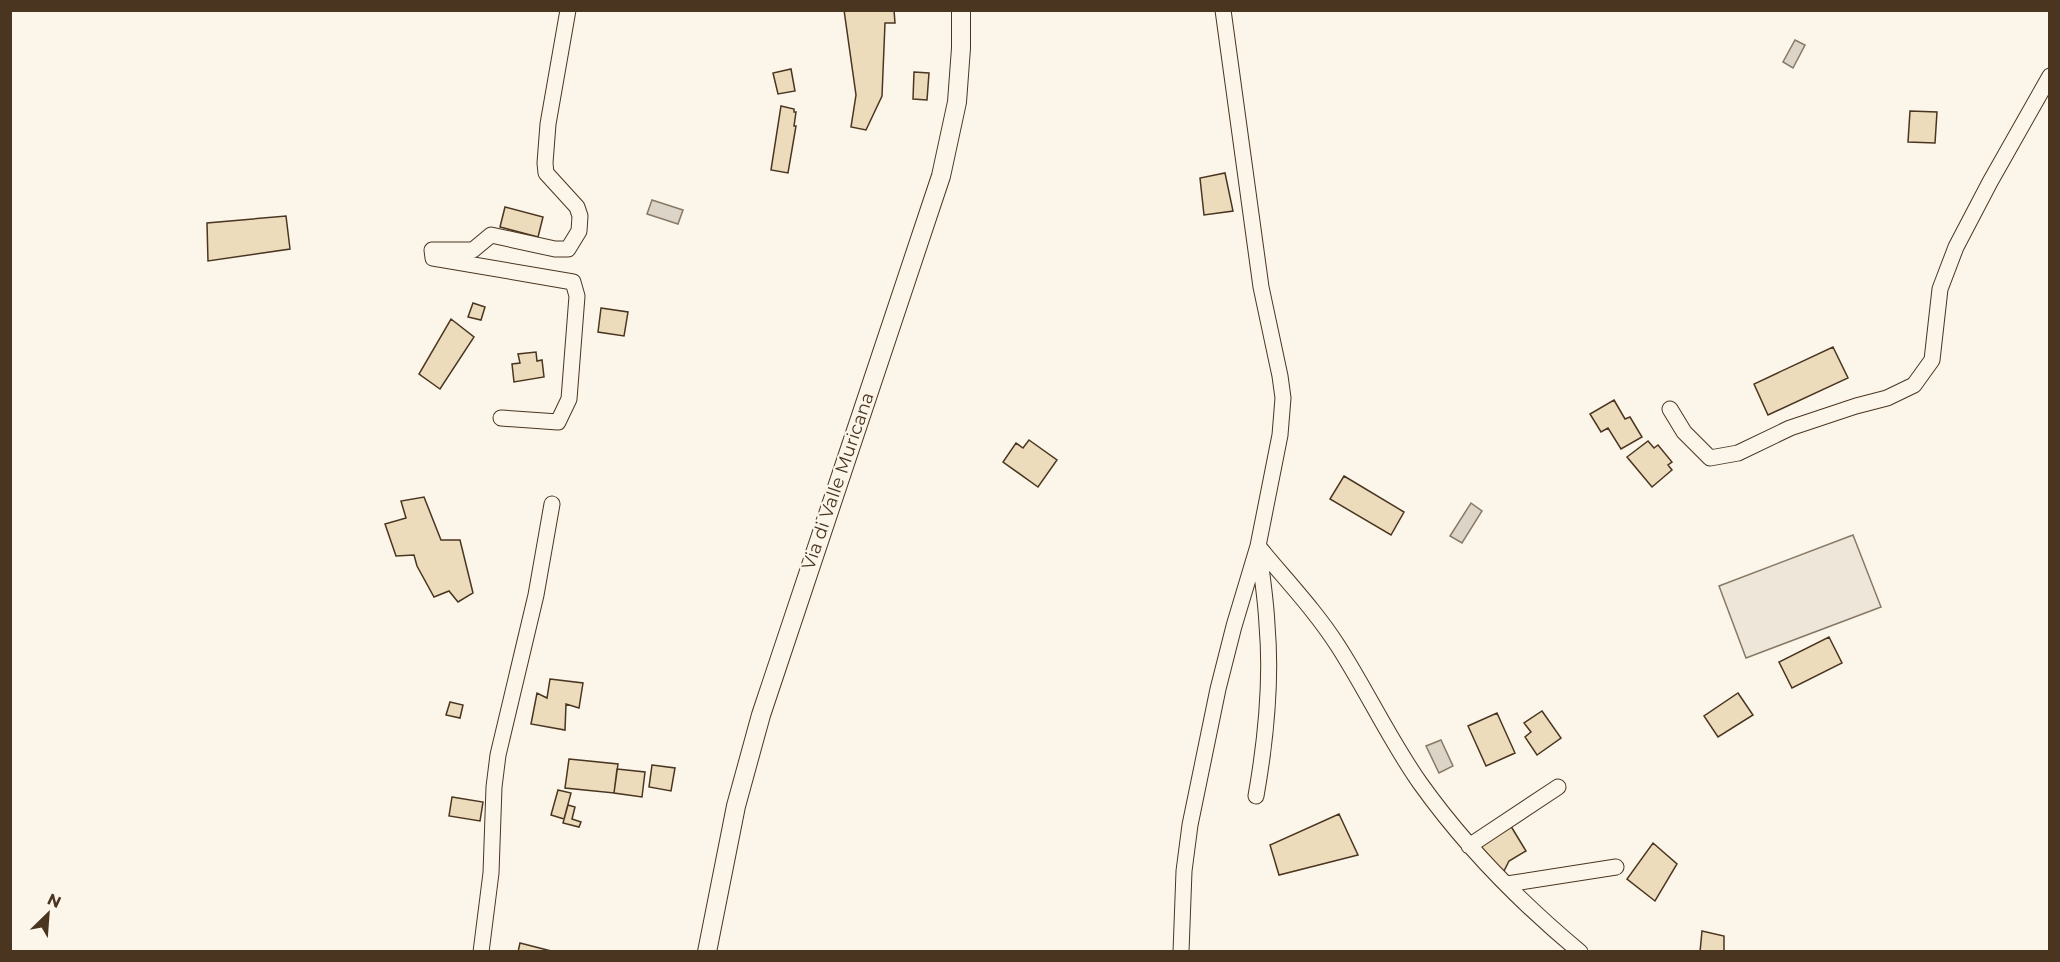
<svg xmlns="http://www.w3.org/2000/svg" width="2060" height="962" font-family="Montserrat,sans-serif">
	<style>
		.green { fill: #ede6d9; stroke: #887966; stroke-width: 1.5 }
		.water { fill: #dcd4c6; stroke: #887966; stroke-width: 1.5 }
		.building { fill: #ecdcbc; stroke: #4a3520; stroke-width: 1.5 }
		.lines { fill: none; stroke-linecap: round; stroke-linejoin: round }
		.minor-casing { stroke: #4a3520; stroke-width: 17 }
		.tertiary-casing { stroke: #4a3520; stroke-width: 20 }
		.minor { stroke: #fbf6e9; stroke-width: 15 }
		.tertiary { stroke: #fbf6e9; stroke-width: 18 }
		.labels { text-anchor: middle; stroke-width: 4.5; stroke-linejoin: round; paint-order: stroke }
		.street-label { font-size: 18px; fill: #4a3520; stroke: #fbf6e9 }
	</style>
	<rect width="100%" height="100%" fill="#fbf6e9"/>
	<path class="green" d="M1853 535 1881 607 1746 658 1719 586Z"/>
	<path class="water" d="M1795 40 1805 45 1793 68 1783 62Z
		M652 200 683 210 678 224 647 214Z
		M1471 503 1482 511 1462 543 1450 536Z
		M1441 740 1453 766 1439 773 1426 746Z"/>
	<path class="building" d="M844 10H894L895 23H885L882 96 866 130 851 127 856 95Z
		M791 69 795 91 778 94 773 73Z
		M914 72 929 73 927 100 913 99Z
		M781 106 794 109V112H796L794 126H796L788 173 771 170Z
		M1910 111 1937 112 1935 143 1908 142Z
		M1225 173 1233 211 1204 215 1200 178Z
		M505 207 543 217 538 237 500 227Z
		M286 216 290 249 208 261 207 223Z
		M473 303 485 307 481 320 468 317Z
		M601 308 628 312 624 336 598 332Z
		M451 319 474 337 440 389 419 374Z
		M1833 347 1848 378 1768 415 1754 384Z
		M536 352 537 361 542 360 544 377 514 382 512 364 520 363 518 354Z
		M1614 400 1625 419 1630 417 1642 437 1621 449 1608 428 1601 432 1590 414Z
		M1029 440 1057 460 1038 487 1003 462 1016 443 1023 448Z
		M1648 441 1654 448 1658 445 1672 462 1668 465 1672 470 1652 487 1627 457Z
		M1344 476 1404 512 1391 535 1330 499Z
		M424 497 441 540H460L473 593 458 602 449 591 434 597 417 566 414 555 396 556 385 524 406 518 401 501Z
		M1829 637 1842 663 1792 688 1779 662Z
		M550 679 583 683 579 708 566 704 565 730 531 724 537 693 547 698Z
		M1738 693 1753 715 1718 737 1704 716Z
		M450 702 463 705 460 718 446 715Z
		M1542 711 1561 738 1537 755 1525 737 1531 732 1524 723Z
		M1497 713 1515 753 1486 766 1468 726Z
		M569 759 618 764 614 793 565 788Z
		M652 765 675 768 671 791 649 787Z
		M617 769 645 772 642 797 614 793Z
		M558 790 571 793 564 819 551 815Z
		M452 797 483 802 480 821 449 816Z
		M568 805 575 807 572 819 581 822 579 827 563 823Z
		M1339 814 1358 855 1279 875 1270 845Z
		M1509 823 1526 851 1509 861 1504 871 1490 860 1479 844Z
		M1653 843 1677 864 1655 901 1627 879Z
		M1702 931 1724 936V952H1700Z
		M520 943 551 951 550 952H518Z"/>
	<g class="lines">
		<g class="minor-casing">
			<path id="minor" d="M1223 10 1261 287 1280 376 1283 398 1280 435 1258 546C1285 579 1315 610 1338 646 1367 691 1389 739 1420 783 1465 846 1520 902 1580 952
				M1670 409 1684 432 1710 458 1738 453 1790 428 1856 406 1887 398 1914 385 1932 360 1940 289 1956 247 1990 182 2050 76
				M501 418 558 422 569 399 577 296 573 282 433 258 432 250H473L491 235 555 249H568L579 231 580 216 577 207 546 173 545 163 548 124 568 10
				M1256 796C1266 739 1272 682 1267 625 1266 601 1262 576 1259 552
				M1469 846 1558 787
				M1507 884 1616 867
				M481 952 491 873 494 787 498 755 536 595 552 504
				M1181 952 1184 871 1190 825 1218 689 1234 626 1258 546"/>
		</g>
		<g class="tertiary-casing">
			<path id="tertiary" d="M707 952 736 806 761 715 941 176 957 102 961 48V10"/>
		</g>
		<use href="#minor" class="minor"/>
		<use href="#tertiary" class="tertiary"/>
	</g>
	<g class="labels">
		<g class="street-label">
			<text transform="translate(838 481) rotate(-71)" y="6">Via di Valle Muricana</text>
		</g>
	</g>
	<rect width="2060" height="962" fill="none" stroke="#4a3520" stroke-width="24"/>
	<g transform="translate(48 914) rotate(25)" stroke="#fbf6e9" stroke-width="4.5" paint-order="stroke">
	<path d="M0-4.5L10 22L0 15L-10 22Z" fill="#4a3520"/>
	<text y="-9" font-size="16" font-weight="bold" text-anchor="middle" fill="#4a3520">N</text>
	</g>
</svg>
